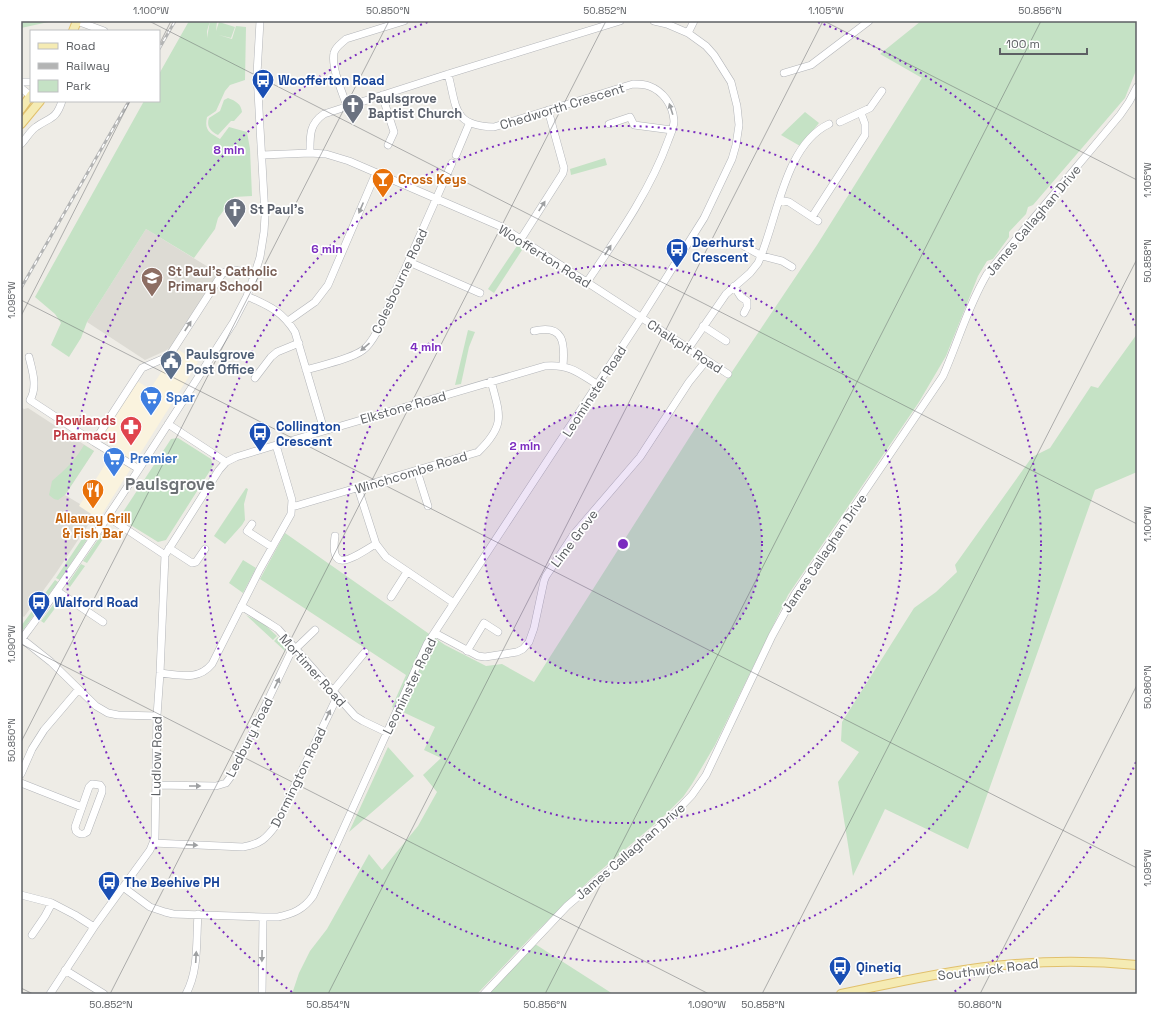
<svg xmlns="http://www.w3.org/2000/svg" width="1158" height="1015" font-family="'Space Grotesk',sans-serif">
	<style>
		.commercial { fill: #faf3de }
		.education { fill: #dddbd4 }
		.green { fill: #c5e2c5 }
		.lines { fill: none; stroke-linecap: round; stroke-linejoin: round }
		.minor-casing { stroke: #b3b5b9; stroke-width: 8 }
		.major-casing { stroke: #e1c06c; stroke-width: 10 }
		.minor { stroke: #fff; stroke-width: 7 }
		.major { stroke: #f5ebb3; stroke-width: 8 }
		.rail-casing { stroke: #b3b4b4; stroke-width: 3 }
		.rail { stroke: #fff; stroke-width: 1.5; stroke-dasharray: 4.5; stroke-linecap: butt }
		.oneway { fill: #9ea0a2 }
		.ticks { fill: none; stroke: #5d6064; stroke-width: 1; stroke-opacity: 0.45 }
		.ring { fill: none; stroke: #7b2cbf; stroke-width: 2; stroke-dasharray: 2 4 }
		.labels { text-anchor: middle; stroke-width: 3.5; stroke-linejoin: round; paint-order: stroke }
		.transit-label { font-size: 13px; font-weight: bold; fill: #164399; stroke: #fff; text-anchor: start }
		.worship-label { font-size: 13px; font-weight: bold; fill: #5b616d; stroke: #fff; text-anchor: start }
		.street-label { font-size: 13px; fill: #5d6064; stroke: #fff }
		.food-label { font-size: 13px; font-weight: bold; fill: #c56008; stroke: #fff; text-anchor: start }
		.education-label { font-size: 13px; font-weight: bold; fill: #785e54; stroke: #fff; text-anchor: start }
		.service-label { font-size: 13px; font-weight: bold; fill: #4e5e75; stroke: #fff; text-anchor: start }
		.shop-label { font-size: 13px; font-weight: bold; fill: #366cbe; stroke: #fff; text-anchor: start }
		.health-label { font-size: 13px; font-weight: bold; fill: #be3a42; stroke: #fff; text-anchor: end }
		.district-label { font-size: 17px; font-weight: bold; fill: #6e7276; stroke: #fff }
		.centre { fill: #7b2cbf; stroke: #fff; stroke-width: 2 }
		.ring-label { font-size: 12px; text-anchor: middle; font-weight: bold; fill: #7b2cbf; stroke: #fff; stroke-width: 3.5; stroke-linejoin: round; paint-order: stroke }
		.neatline { fill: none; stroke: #5d6064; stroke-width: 1.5 }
		.ticks-label { font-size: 10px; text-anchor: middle; fill: #5d6064 }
	</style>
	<rect width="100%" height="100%" fill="#eeece6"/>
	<path class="commercial" d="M177 349 198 362 99 519 79 506 116 447 100 437 137 381 150 389Z"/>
	<path class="education" d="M146 229 218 273 171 347 165 351 145 360 87 322Z
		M21 407 24 409 28 408 94 451 65 495 80 504 79 506 94 516 56 573 24 617 21 615Z"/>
	<path class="green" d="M21 21H53L21 28Z
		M189 21H210L207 31V38L210 21H217L216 31 219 22 235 27 231 38 219 35 232 39 236 26 246 27 245 80 230 85 225 91 216 111 207 117C204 131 210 133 220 139L229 127 247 132 250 149 252 196 234 197 218 218 215 229 194 258 146 229 87 322 81 338 69 357 51 345 61 323 55 314 35 297 144 101H159V74Z
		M921 21H1137V68L1125 98 1033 205 1028 207 1026 214 1009 232V237L993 259 987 261 978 276 946 356 919 402 788 595 715 745 692 784 683 797 664 816 593 877 532 936 477 994H292L299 973 310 951 327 929 369 854 382 870 418 826 437 792 423 775 441 758 424 750 435 727 392 707 406 675 260 579 285 533 445 645 486 666 502 664 534 682 717 394 817 245 922 78 880 54Z
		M228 98C236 101 241 104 242 112L234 121H231L218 135C211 131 206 127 209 118L220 111 224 100Z
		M805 112 819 123 800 146 781 135Z
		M605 158 607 165 571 175 570 169Z
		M519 243 524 247 494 293 488 289Z
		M468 330 475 332 469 347 461 384 455 385Z
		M1137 334V472L1095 490 968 849 885 809 853 876 838 782 859 752 841 741 842 722 914 608 936 592 957 572 955 565 1032 457 1050 448 1091 386 1098 388Z
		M178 438 211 459 213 466 166 540 158 542 124 521 123 512 171 439Z
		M84 445 94 451 65 495 58 500 54 499 49 495 52 481C65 470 76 459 84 445Z
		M246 488 248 489 244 504 245 520 242 525 225 544 214 536Z
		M104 531 107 533 87 563 83 561Z
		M86 533 88 534V538L60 580 56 578Z
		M243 560 256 568 243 593 229 583Z
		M81 564 85 566 70 587 67 585Z
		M55 580 58 582 23 630 21 628V626Z
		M56 601 59 603 44 623 41 621Z
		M246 615 264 624 277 636 273 640Z
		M278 637 284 643 285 651 274 641Z
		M388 747 414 776 349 832Z
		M535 944 613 994H488Z"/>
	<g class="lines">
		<g class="minor-casing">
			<path id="minor" d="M77 21 104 31
				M688 33 694 21
				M784 73 811 65 869 21
				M448 74C457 107 452 126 494 127L633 84C638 84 644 84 649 86 663 91 673 105 674 121 674 128 670 135 668 141 650 191 616 239 587 282
				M21 82H31
				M21 88 31 96
				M382 95 394 132 388 145
				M347 106C342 92 331 67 334 53 335 47 342 43 346 39L404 21
				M840 122 870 108 882 91
				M609 124 630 117 634 125 672 130
				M21 144C26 139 30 131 36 127 50 117 56 120 62 101
				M310 153C310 136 309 124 324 114L448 74 620 21
				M262 155 310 153 326 154 349 161 502 227 728 374
				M456 155 469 124
				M779 200 789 202 818 221
				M812 217 865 135V124L861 113
				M521 239 563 173 564 168 548 110
				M736 245H742L762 256 782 261 792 267
				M409 262 480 293
				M734 286 741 297 747 301V307L744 313
				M247 296C269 306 282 311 295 332L324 430
				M288 321 315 302 328 285 376 173
				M703 326 726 341
				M534 331C564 324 565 343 563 366
				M688 349 726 294 750 273 758 263C777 222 784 145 829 124
				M29 357C32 370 38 386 30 400L94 442 139 469
				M306 370C322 365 351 359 363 350 370 345 374 337 378 330L452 163
				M255 378 271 357 277 352 299 343
				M168 424 226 462
				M94 442 142 368 165 358 171 353 222 274C233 266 243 272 254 276
				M417 471 428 506
				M358 488 376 544 386 557 454 603
				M292 507 478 452C506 425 500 415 491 381
				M108 517 165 555
				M252 524 247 531 272 547
				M335 536C329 578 356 555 376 544
				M169 548 192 563 196 562 205 549
				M57 591 103 622
				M391 597 407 572
				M241 606 267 622 278 629 355 716 363 721 386 732
				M435 633 478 656 485 657 517 652 523 649 529 642 534 628 544 581 546 576 574 534 640 457 689 382 706 361
				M22 639 51 662 96 706 108 713 118 715 157 716
				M21 640C97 538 164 430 233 323L247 296 254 276 260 257 264 232 265 216 257 74 260 21
				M467 651 484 623 498 632
				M160 673C180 675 198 681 212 664L260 569 291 514 292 500 276 445
				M332 692 365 652
				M21 774 32 749 44 730 78 690
				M21 783 82 807
				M92 784 100 785 102 788V792L87 832C83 835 80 835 76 831L75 827 89 787Z
				M156 785 216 786 226 783 232 775 290 654 315 630
				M153 843 243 847C260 844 266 839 276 825L337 697
				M123 887 150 907 165 912 173 914 263 917H278C293 914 304 909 313 896L427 644 641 318 704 218 732 159 736 145 739 125 737 106 731 82 714 55 706 46 688 33 667 24 654 21
				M21 895 52 903 75 915 94 927
				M32 935 45 916 52 903
				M65 970 104 994
				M50 994 94 927 150 850 155 838 157 716 160 673 165 555 219 470 226 462 236 457 276 445 545 366C569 364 578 372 598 385
				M186 994C199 970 196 941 198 914
				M262 994 263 917
				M484 994 567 906 670 818 692 795 706 775 772 636 795 594 943 376C958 342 968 306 987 274L1120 115 1129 102 1137 87"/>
		</g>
		<g class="major-casing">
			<path id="major" d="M73 31 77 21
				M21 109 31 95
				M21 124 40 101
				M841 994C889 984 936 973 985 967 1035 961 1086 960 1137 965"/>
		</g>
		<use href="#minor" class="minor"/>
		<use href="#major" class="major"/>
		<g class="rail-casing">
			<path id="rail" d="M159 49 175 21
				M21 288 129 101"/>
		</g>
		<use href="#rail" class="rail"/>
	</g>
	<defs><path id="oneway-solid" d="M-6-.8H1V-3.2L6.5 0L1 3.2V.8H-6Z"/></defs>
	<g class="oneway">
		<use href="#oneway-solid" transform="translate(671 109) rotate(-108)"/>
		<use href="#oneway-solid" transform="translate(542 206) rotate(-57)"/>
		<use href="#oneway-solid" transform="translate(361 208) rotate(113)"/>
		<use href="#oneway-solid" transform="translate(608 250) rotate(-57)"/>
		<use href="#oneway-solid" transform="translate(188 326) rotate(-57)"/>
		<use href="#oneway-solid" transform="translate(365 347) rotate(139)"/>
		<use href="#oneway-solid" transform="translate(277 683) rotate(-64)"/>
		<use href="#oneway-solid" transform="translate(328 715) rotate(-64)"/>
		<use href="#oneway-solid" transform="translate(195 786)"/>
		<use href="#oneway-solid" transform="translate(192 845) rotate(3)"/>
		<use href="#oneway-solid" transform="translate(262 956) rotate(91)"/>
		<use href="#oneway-solid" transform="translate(196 957) rotate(-87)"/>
	</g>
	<path class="ticks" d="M149 21 1137 524M824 21 1137 180M159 45 171 21M21 300 1137 868M21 316 130 101M21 644 709 994M21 742 389 21M21 988 33 994M110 994 606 21M328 994 823 21M545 994 1041 21M762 994 1137 259M980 994 1137 685"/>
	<circle cx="623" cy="544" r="139" fill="#7b2cbf" fill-opacity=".12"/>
	<g class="ring">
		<circle cx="623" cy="544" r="139"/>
		<circle cx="623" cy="544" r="279"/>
		<circle cx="623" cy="544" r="418"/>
		<path d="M1136 762A557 557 0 0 1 954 992M292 992A557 557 0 0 1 428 22M818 22A557 557 0 0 1 1136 326"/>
	</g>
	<defs>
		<g id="bus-pin" transform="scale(1.15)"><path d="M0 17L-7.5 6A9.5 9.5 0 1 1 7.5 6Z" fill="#1a4fb4" stroke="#fff"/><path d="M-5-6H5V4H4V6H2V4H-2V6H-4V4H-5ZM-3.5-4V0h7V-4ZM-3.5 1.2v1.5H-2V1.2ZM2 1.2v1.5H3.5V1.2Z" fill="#fff"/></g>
		<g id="church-pin" transform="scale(1.15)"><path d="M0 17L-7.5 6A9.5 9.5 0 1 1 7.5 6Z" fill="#6b7280" stroke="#fff"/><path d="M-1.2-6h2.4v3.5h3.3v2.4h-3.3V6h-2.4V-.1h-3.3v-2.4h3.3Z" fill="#fff"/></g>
		<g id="bar-pin" transform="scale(1.15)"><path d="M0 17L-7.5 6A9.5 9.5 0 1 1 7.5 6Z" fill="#e8710a" stroke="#fff"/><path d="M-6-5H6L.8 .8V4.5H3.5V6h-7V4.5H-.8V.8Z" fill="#fff"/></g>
		<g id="school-pin" transform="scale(1.15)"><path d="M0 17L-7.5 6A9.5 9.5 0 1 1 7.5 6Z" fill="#8d6e63" stroke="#fff"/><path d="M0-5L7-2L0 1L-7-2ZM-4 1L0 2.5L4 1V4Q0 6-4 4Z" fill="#fff"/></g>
		<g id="civic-pin" transform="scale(1.15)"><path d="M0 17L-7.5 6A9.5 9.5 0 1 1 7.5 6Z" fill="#5c6f8a" stroke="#fff"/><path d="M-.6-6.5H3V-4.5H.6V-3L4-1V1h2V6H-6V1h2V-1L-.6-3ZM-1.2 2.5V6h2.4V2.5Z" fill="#fff"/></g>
		<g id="supermarket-pin" transform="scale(1.15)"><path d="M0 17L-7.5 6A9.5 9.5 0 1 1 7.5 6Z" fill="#3f7fe0" stroke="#fff"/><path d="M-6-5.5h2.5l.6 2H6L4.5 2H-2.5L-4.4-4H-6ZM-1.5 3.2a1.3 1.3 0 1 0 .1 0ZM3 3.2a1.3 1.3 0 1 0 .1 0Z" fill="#fff"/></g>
		<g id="pharmacy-pin" transform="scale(1.15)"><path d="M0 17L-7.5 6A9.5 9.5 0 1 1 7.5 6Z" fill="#e0444e" stroke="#fff"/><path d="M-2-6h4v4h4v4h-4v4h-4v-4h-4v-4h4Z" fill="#fff"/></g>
		<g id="restaurant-pin" transform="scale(1.15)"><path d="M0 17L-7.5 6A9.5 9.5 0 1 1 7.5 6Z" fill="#e8710a" stroke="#fff"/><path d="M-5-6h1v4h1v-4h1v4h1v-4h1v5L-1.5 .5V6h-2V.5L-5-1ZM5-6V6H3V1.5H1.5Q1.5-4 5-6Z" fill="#fff"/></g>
	</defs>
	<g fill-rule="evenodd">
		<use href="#bus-pin" x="263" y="80"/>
		<use href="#church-pin" x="353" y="105"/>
		<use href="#bar-pin" x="383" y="179"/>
		<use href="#church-pin" x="235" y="209"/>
		<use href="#bus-pin" x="677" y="249"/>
		<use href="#school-pin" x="152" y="278"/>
		<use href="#civic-pin" x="171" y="361"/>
		<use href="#supermarket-pin" x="151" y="397"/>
		<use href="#pharmacy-pin" x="131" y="427"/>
		<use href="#bus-pin" x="260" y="433"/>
		<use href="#supermarket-pin" x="114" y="458"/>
		<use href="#restaurant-pin" x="93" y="490"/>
		<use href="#bus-pin" x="39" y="602"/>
		<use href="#bus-pin" x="109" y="882"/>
		<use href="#bus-pin" x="840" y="967"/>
	</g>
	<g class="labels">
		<g class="transit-label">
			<text x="278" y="85">Woofferton Road</text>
			<text x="692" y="247">Deerhurst<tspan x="692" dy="15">Crescent</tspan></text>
			<text x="276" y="431">Collington<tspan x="276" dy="15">Crescent</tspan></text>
			<text x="54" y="607">Walford Road</text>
			<text x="124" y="887">The Beehive PH</text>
			<text x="856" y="972">Qinetiq</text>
		</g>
		<g class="worship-label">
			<text x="368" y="103">Paulsgrove<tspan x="368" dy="15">Baptist Church</tspan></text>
			<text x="250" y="214">St Paul's</text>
		</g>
		<g class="street-label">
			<text transform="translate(562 106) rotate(-17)" y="5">Chedworth Crescent</text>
			<text transform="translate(1033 220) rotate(-50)" y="5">James Callaghan Drive</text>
			<text transform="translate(545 256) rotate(32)" y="5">Woofferton Road</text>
			<text transform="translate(399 281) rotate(-65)" y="5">Colesbourne Road</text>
			<text transform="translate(685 346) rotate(33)" y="5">Chalkpit Road</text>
			<text transform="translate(594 391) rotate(-57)" y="5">Leominster Road</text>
			<text transform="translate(403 407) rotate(-16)" y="5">Elkstone Road</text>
			<text transform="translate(411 472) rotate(-17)" y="5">Winchcombe Road</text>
			<text transform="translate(574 538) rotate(-53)" y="5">Lime Grove</text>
			<text transform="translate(824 553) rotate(-56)" y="5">James Callaghan Drive</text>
			<text transform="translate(313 670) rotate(48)" y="5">Mortimer Road</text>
			<text transform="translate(409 686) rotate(-64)" y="5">Leominster Road</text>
			<text transform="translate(249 737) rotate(-63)" y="5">Ledbury Road</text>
			<text transform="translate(156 756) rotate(-89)" y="5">Ludlow Road</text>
			<text transform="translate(298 777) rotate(-64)" y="5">Dormington Road</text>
			<text transform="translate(630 851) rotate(-41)" y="5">James Callaghan Drive</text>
			<text transform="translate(988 969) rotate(-7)" y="5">Southwick Road</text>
		</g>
		<g class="food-label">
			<text x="398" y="184">Cross Keys</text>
			<text x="93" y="523" text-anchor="middle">Allaway Grill<tspan x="93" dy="15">&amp; Fish Bar</tspan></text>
		</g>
		<g class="education-label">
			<text x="168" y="276">St Paul's Catholic<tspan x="168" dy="15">Primary School</tspan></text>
		</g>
		<g class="service-label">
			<text x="186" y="359">Paulsgrove<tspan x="186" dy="15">Post Office</tspan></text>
		</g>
		<g class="shop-label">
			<text x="166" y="402">Spar</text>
			<text x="130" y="463">Premier</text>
		</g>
		<g class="health-label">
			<text x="116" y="425">Rowlands<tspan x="116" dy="15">Pharmacy</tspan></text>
		</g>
		<g class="district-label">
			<text x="170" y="490">Paulsgrove</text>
		</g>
	</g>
	<circle cx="623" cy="544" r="6" class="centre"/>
	<g class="ring-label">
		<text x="229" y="154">8 min</text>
		<text x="327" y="253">6 min</text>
		<text x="426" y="351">4 min</text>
		<text x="525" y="450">2 min</text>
	</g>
	<rect width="1158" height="1015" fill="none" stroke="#ffffff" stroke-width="44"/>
	<rect x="30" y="30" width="130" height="72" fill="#ffffff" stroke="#bebfc1"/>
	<rect x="38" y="43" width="20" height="6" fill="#f5ebb3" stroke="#bebfc1"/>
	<text x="66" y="50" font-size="12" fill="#5d6064">Road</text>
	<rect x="38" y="63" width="20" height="6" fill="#b3b4b4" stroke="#bebfc1"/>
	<text x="66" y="70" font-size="12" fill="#5d6064">Railway</text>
	<rect x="38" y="80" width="20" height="12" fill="#c5e2c5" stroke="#bebfc1"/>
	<text x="66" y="90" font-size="12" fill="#5d6064">Park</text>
	<path d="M1000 48v6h87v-6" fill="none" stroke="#5d6064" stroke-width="2"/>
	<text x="1006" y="48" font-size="12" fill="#5d6064" stroke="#ffffff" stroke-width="3" paint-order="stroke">100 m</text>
	<rect x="22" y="22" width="1114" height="971" class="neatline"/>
	<g class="ticks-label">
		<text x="151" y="14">1.100°W</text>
		<text x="388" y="14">50.850°N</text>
		<text x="605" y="14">50.852°N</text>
		<text x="826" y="14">1.105°W</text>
		<text x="1040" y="14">50.856°N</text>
		<text transform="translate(1147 180) rotate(-90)" y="4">1.105°W</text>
		<text transform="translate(1147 261) rotate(-90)" y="4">50.858°N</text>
		<text transform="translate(11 300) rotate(-90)" y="4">1.095°W</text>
		<text transform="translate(1147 524) rotate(-90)" y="4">1.100°W</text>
		<text transform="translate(11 644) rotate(-90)" y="4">1.090°W</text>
		<text transform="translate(1147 687) rotate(-90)" y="4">50.860°N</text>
		<text transform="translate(11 740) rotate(-90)" y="4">50.850°N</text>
		<text transform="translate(1147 868) rotate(-90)" y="4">1.095°W</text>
		<text x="111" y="1008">50.852°N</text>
		<text x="328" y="1008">50.854°N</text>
		<text x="545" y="1008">50.856°N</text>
		<text x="707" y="1008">1.090°W</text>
		<text x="763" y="1008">50.858°N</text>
		<text x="980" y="1008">50.860°N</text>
	</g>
</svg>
